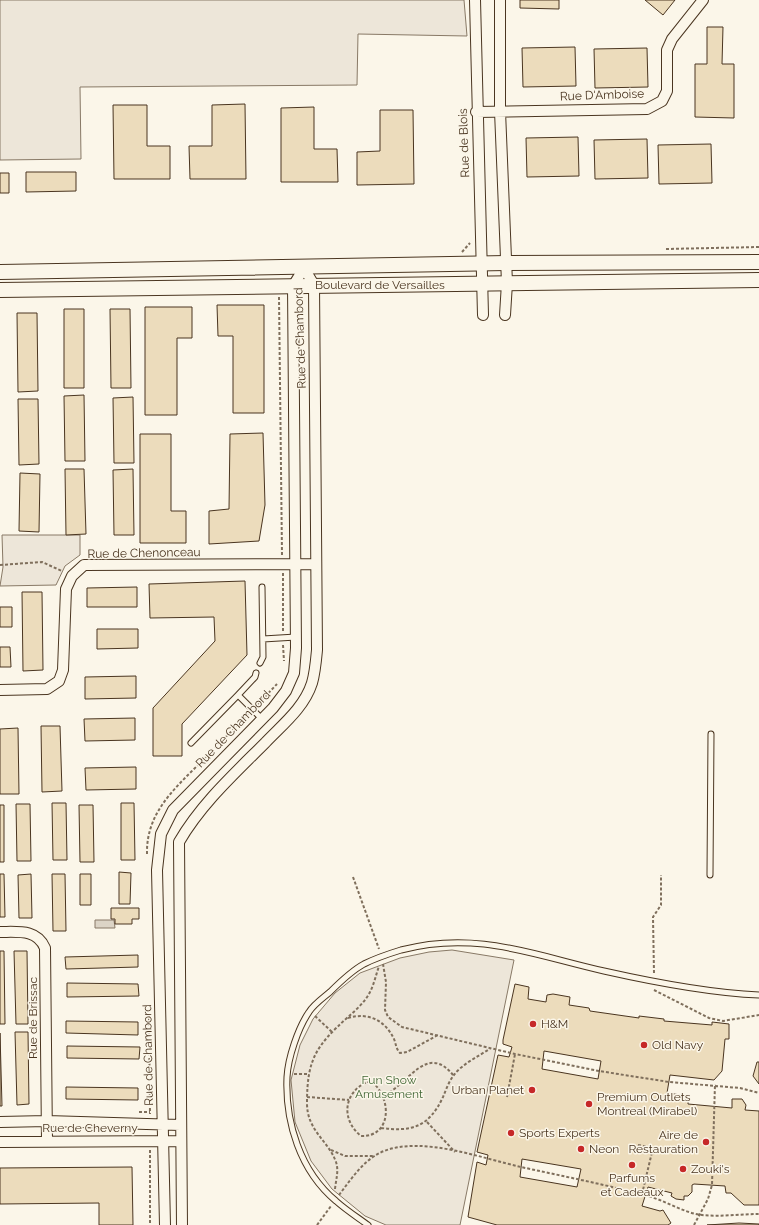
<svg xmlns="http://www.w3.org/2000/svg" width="759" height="1225" font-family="Raleway,sans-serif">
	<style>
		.green { fill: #ede6d9; stroke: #887966 }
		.water { fill: #dcd4c6; stroke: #887966 }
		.building { fill: #ecdcbc; stroke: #4a3520; fill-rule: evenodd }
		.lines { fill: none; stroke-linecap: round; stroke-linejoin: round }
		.lane-casing { stroke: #4a3520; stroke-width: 7 }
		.street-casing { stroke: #4a3520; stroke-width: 12 }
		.secondary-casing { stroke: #4a3520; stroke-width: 16 }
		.path { stroke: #7f6f5c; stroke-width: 2; stroke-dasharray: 3 2; stroke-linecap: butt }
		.lane { stroke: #fbf6e9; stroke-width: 5 }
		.street { stroke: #fbf6e9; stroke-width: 10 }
		.secondary { stroke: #fbf6e9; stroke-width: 14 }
		.poi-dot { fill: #c62828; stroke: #fbf6e9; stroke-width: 1.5 }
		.labels { text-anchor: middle; stroke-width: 3; stroke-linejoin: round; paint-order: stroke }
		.street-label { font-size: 12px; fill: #4a3520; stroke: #fbf6e9 }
		.poi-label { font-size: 12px; fill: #4a3520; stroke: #fbf6e9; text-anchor: start }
		.park-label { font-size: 12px; fill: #436837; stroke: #fbf6e9 }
	</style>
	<rect width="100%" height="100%" fill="#fbf6e9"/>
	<path class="green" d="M0 0H464L467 36 358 34 357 85 80 87 81 159 0 160Z
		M2 535H80V555L65 566 56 585 0 586 3 567Z
		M452 950 514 960 460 1225H386L365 1216 332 1189 311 1161 295 1122 291 1080 300 1045 313 1019 335 993 360 973 400 958 429 952Z"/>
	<path class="water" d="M95 920H114L115 928H95Z"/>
	<path class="building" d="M520 0H559V9L520 8Z
		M645 0H675L663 15Z
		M707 27H723L722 64H734V118L695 117V64H707Z
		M575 47 576 86 523 87 522 48Z
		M647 48 648 87 595 88 594 49Z
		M245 104 246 179H190L189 146H212V105Z
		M113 105H147V146H170V179H114Z
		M314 107V149H337L338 182H281V108Z
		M380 110H413L414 184 357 185V152L380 151Z
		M578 137 579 176 527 177 526 138Z
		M647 139 648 178 595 179 594 140Z
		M711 144 712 183 659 184 658 145Z
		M26 172H76V191L26 192Z
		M0 173H9V193H0Z
		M217 305H264V413H233V336H218Z
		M145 307H192V338H177V415H145Z
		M64 309H84V388H64Z
		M110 309H130L131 388H111Z
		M17 313H37L38 391 18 392Z
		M84 395 85 461H65L64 396Z
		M133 397 134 463H114L113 398Z
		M18 399H38L39 464 19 465Z
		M263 433 265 505 259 541 209 544V511L229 509 230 434Z
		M140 434H171V511H186V543H140Z
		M65 469H84L86 534 66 535Z
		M133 469 134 535H114L113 470Z
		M20 473 40 474 39 532 19 531Z
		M245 581 247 655 182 724V756H153V708L215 641 214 617 150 618 149 584Z
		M137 587V607H87V588Z
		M22 592H42L43 670 23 671Z
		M0 607H12V627H0Z
		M97 629H138V648L97 649Z
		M0 647H10L11 667H0Z
		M136 676V698L85 699V677Z
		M135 718V740L85 741 84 719Z
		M41 726H60L62 791 42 792Z
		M18 728 19 794H0V729Z
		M136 767V789L86 790 85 768Z
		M52 803H66L67 860H53Z
		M121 803H134L135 860H121Z
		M16 804H30L31 861H17Z
		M0 805H4V862H0Z
		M79 805H93L94 862H80Z
		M119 872 131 873 130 904H119Z
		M0 874H4L5 917H0Z
		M31 874 32 918H19L18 875Z
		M52 874H65L66 931H53Z
		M80 874H91V905H80Z
		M111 908H139V919H132V924H115V919H111Z
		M0 951H4L5 1024H0Z
		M14 951H27L28 1024H16Z
		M138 955V967L66 969 65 957Z
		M67 983 138 984 139 996 67 997Z
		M515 984 529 987 528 999 546 1002 547 995 553 994 570 997 569 1005 589 1008 590 1011 639 1018V1016L664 1019V1021L712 1025V1022L729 1024V1039H725L722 1071 714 1080 670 1075 667 1093 688 1096V1104L732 1108V1099H742L746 1105 745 1110 759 1111V1205H744L731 1193H726L725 1186 694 1184 692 1185V1192L688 1196H684V1200L676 1199 671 1196 672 1193 648 1187 642 1206 660 1211 663 1210 671 1223 668 1225H497L468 1217 477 1162 486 1165 488 1155 477 1152 498 1055 509 1057 512 1047 503 1044V1040ZM544 1051 601 1061 598 1079 542 1069ZM522 1159 581 1169 577 1187 520 1177Z
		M66 1021 138 1022V1035L66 1033Z
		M15 1032H28L29 1104 17 1105Z
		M0 1033 2 1106H0Z
		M67 1046 140 1047 139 1059 67 1058Z
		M757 1062H759V1084L753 1076Z
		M66 1087 138 1088V1100L66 1099Z
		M132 1167 133 1225H99V1203L0 1204V1168Z
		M739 1223 759 1224V1225H707Z"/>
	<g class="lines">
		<g class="lane-casing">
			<path id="lane" d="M263 639 296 637
				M260 663 263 657 262 587
				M238 695 255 677 256 673
				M191 743 238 695 262 719
				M710 875 711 734
				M368 1225C357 1217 346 1210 336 1201 300 1171 285 1122 287 1077 288 1058 298 1028 309 1012 314 1004 323 998 330 992 340 982 351 971 364 964 376 958 388 954 401 950 476 930 533 955 604 971 653 982 709 993 759 995"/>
		</g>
		<g class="street-casing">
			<path id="street" d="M475 0 483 315
				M500 0V111L507 283 505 315
				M476 112 647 109 662 101 667 91V50L672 39 703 0
				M0 690 47 689 59 681 63 670 66 589 72 576 84 565 316 564
				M0 932C18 932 37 929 45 948L47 1141
				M0 1122 47 1121 180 1125
				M0 1142 181 1141
				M165 1225 157 870 161 834 173 810 273 708 286 691 294 673 296 648 293 286 304 268 314 285 317 650C316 661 315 673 312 683 304 708 282 725 265 743 234 774 201 804 179 842L182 1225"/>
		</g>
		<g class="secondary-casing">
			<path id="secondary" d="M0 272 506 263 759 262
				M0 290 759 280"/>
		</g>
		<path class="path" d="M666 249 759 247
			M462 252 470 243
			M279 297 282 555
			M0 565 42 562 62 571
			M283 573V631
			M283 645 284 661
			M258 704 277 684
			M147 854C146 814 173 790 199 764 215 748 232 731 248 714
			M353 877 379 949
			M383 964 386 982 385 1010 388 1017 402 1027 515 1054 599 1071 669 1082 740 1088 759 1093
			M654 973 653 917 661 905V875
			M654 990 709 1018 723 1021 759 1015
			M315 1016 332 1032
			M149 1018 150 1114
			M348 1018C368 1012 385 1020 394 1039 396 1044 396 1049 400 1053L407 1052 438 1035
			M294 1074H308
			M367 1082H372C392 1098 392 1137 361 1136 341 1120 343 1093 367 1082Z
			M385 1095C409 1083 427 1043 453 1075
			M307 1097 349 1100
			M507 1097 515 1054
			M139 1112H150
			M427 1122 455 1152
			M381 1128C412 1132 429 1127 443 1097 446 1090 449 1081 454 1075 462 1064 479 1056 491 1048
			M638 1145 653 1148 642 1194
			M150 1150V1225
			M331 1150 345 1156H375
			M335 1189C336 1179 339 1171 336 1162 328 1140 307 1131 307 1103 307 1059 316 1046 348 1017 356 1010 365 1002 370 992 374 984 376 975 379 966
			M339 1195C352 1178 364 1159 384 1151 423 1136 481 1158 521 1167 562 1176 603 1184 644 1195 663 1199 683 1213 702 1215 720 1217 740 1214 759 1214
			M317 1225 331 1206
			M694 1225 708 1199 712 1185 715 1084"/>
		<use href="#lane" class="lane"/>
		<use href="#street" class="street"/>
		<use href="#secondary" class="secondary"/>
	</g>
	<g class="poi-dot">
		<circle cx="533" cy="1024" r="4"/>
		<circle cx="644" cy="1045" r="4"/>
		<circle cx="532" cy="1090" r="4"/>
		<circle cx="589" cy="1104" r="4"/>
		<circle cx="511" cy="1133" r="4"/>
		<circle cx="706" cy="1142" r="4"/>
		<circle cx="581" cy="1149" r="4"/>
		<circle cx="632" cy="1165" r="4"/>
		<circle cx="683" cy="1169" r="4"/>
	</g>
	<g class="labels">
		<g class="street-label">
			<text transform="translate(602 95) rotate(-2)" y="4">Rue D'Amboise</text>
			<text transform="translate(464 143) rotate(-92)" y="4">Rue de Blois</text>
			<text x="380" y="289">Boulevard de Versailles</text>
			<text transform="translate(300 338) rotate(-92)" y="4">Rue de Chambord</text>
			<text transform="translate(144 553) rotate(-1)" y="4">Rue de Chenonceau</text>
			<text transform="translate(233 729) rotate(-46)" y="4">Rue de Chambord</text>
			<text transform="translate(33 1018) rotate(-90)" y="4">Rue de Brissac</text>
			<text transform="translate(148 1055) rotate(-91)" y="4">Rue de Chambord</text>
			<text x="90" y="1132">Rue de Cheverny</text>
		</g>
		<g class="poi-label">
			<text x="541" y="1028">H&amp;M</text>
			<text x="652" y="1049">Old Navy</text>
			<text x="524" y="1094" text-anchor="end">Urban Planet</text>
			<text x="597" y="1101">Premium Outlets<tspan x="597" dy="14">Montreal (Mirabel)</tspan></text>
			<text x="519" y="1137">Sports Experts</text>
			<text x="698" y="1139" text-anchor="end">Aire de<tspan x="698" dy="14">Restauration</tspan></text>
			<text x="589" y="1153">Neon</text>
			<text x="691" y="1173">Zouki's</text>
			<text x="632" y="1182" text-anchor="middle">Parfums<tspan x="632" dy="14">et Cadeaux</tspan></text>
		</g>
		<g class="park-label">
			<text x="389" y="1084">Fun Show<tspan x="389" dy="14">Amusement</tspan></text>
		</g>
	</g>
</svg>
